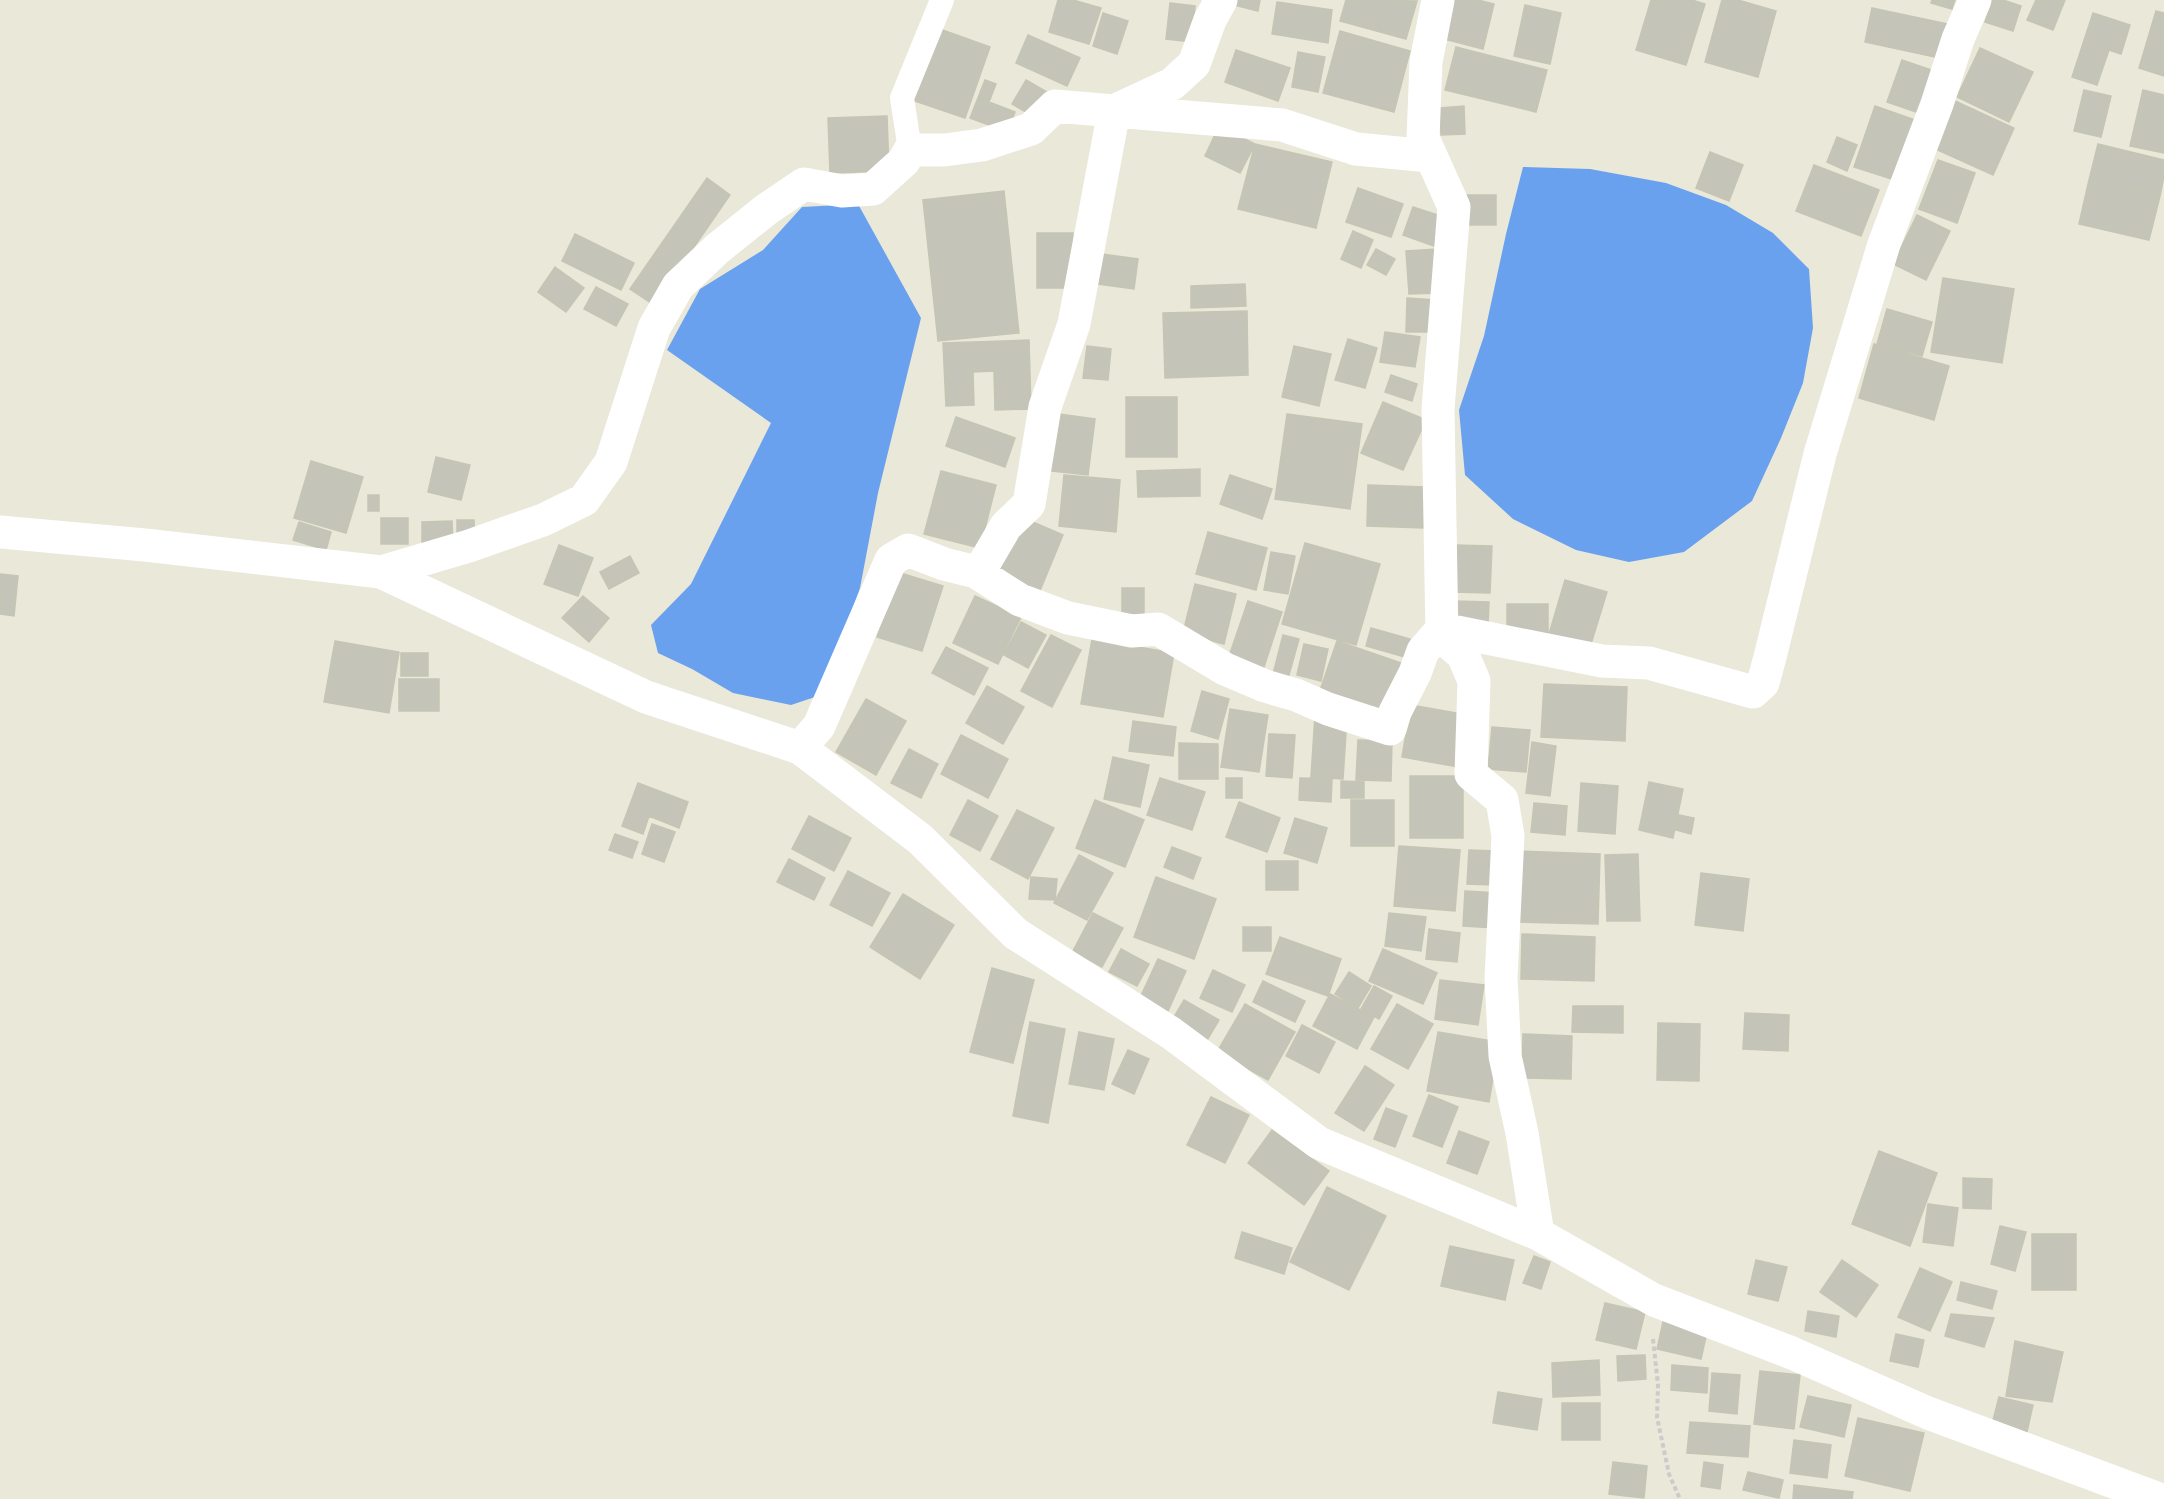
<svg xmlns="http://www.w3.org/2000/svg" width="2164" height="1499" font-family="'PT Sans Narrow',sans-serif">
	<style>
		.water { fill: #69a1ef }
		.building { fill: #c5c4b8; stroke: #c5c5b3; stroke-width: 1.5 }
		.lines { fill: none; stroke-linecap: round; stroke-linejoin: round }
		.path { stroke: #cbcbcb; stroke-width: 4; stroke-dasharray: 4.5 3; stroke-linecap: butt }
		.service { stroke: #fff; stroke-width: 24 }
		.minor { stroke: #fff; stroke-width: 33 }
	</style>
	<rect width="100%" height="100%" fill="#eae8d8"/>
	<path class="water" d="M1523 167 1590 169 1666 183 1726 205 1773 233 1809 269 1813 328 1803 383 1781 438 1752 501 1684 552 1629 562 1576 550 1513 519 1465 475 1459 410 1484 336 1506 234Z
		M858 204 921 318 878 493 860 588 821 695 791 705 733 693 692 669 658 653 651 625 691 584 771 423 667 350 700 289 763 250 802 207Z"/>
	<path class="building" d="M1058 0H1073L1101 8 1089 44 1049 32Z
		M1236 0H1260L1258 11 1234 5Z
		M1346 0 1417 1 1406 39 1340 21Z
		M1453 0H1478L1494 4 1483 49 1444 39Z
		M1651 0H1692L1705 4 1686 65 1636 50Z
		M1722 0H1738L1776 11 1758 77 1705 62Z
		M1932 0H1955L1952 9 1931 3Z
		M1992 0H2003L2021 6 2013 31 1985 22Z
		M2036 0H2065L2053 30 2027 20Z
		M1277 2 1332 10 1328 43 1272 34Z
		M1170 3 1195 6 1192 42 1166 39Z
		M1525 5 1561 13 1550 64 1514 56Z
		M1872 8 1948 24 1940 58 1865 42Z
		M2156 11 2164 13V76L2139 68Z
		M1103 13 1128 21 1117 54 1093 46Z
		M2093 13 2130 25 2121 54 2109 50 2097 85 2072 77Z
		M937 28 990 47 965 118 912 100Z
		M1340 31 1410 51 1394 112 1323 93Z
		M1028 35 1080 58 1067 86 1016 63Z
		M1456 47 1547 70 1536 112 1445 90Z
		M1980 48 2033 72 2009 122 1957 97Z
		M1236 50 1290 68 1278 101 1225 82Z
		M1298 52 1325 57 1318 92 1292 87Z
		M1902 60 1937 72 1922 114 1887 102Z
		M985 80 996 84 989 102 1015 112 1008 132 970 118Z
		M1026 80 1047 92 1033 116 1012 104Z
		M2084 90 2111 96 2101 137 2074 131Z
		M2143 90 2164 95V153L2130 146Z
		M1955 101 2014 128 1993 175 1933 148Z
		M1464 106 1465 134 1441 135 1440 108Z
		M1875 106 1918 121 1898 181 1854 167Z
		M887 116 889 171 830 173 828 118Z
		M1219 126 1255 144 1240 173 1205 156Z
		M1837 137 1857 145 1847 171 1827 162Z
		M1255 144 1332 162 1316 228 1238 209Z
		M2098 144 2164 160V176L2160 196 2089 180Z
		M1710 152 1743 165 1729 201 1696 188Z
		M1938 160 1975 173 1957 223 1919 209Z
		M1814 165 1879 190 1861 236 1796 211Z
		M707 178 730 195 654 305 630 289Z
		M2089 180 2160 196 2149 240 2079 224Z
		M1358 188 1403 204 1391 237 1346 222Z
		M1004 191 1019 333 938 341 923 200Z
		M1467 195H1496V225H1468Z
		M1413 207 1444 217 1434 246 1403 235Z
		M1917 215 1950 231 1926 280 1893 264Z
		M1353 231 1373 240 1361 268 1341 259Z
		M1037 233H1073L1072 288H1037Z
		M575 234 634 263 621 290 562 261Z
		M1376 249 1395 259 1386 275 1367 265Z
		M1438 249 1440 293 1409 294 1406 251Z
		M1102 254 1138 259 1134 289 1098 284Z
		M555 267 584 288 566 312 538 292Z
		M1943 278 2014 289 2002 363 1931 352Z
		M1245 284 1246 306 1191 308V286Z
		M596 287 628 304 616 326 584 309Z
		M1407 298 1436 300 1435 332H1406Z
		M1887 309 1932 322 1922 356 1877 344Z
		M1247 311 1248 375 1165 378 1163 313Z
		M1385 332 1420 337 1415 367 1380 362Z
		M1348 339 1377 348 1365 388 1335 380Z
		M1029 340 1031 409 995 410 994 371 973 372 974 405 946 406 943 343Z
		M1874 344 1949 366 1934 420 1859 398Z
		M1087 346 1111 349 1108 380 1083 378Z
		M1294 346 1331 354 1319 406 1282 397Z
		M1391 375 1417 384 1412 401 1385 392Z
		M1126 397H1177V457H1126Z
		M1383 402 1426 420 1403 470 1361 453Z
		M1051 413 1095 419 1088 475 1043 470Z
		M1287 414 1362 424 1350 509 1275 499Z
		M956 417 1015 438 1005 467 946 446Z
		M436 457 470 465 461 500 428 492Z
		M311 461 363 477 346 533 294 518Z
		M1200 469V496L1138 497 1137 471Z
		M941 471 996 485 980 548 924 534Z
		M1064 475 1120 480 1116 532 1059 526Z
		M1230 475 1272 489 1262 519 1220 504Z
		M1368 485 1425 487 1424 528 1367 526Z
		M368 495H379V511H368Z
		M1021 517 1063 535 1037 598 994 580Z
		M381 518H408V544H381Z
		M457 520H474L475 542 457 543Z
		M452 521 453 544 422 546V522Z
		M299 522 331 532 326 550 293 540Z
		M1208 532 1267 548 1256 590 1196 574Z
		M1305 543 1380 564 1356 645 1282 624Z
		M559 545 593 558 578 596 544 584Z
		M1453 545 1492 546 1490 593 1451 592Z
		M1271 552 1295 556 1288 594 1264 590Z
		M630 556 639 573 609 589 600 572Z
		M897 572 943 586 922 651 877 637Z
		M0 574 18 576 14 616 0 614Z
		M1565 580 1607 592 1587 657 1546 644Z
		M1195 584 1236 594 1224 644 1183 633Z
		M1122 588H1144V622H1122Z
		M583 596 609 618 589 642 562 618Z
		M975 596 1021 617 998 664 953 643Z
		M1248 601 1282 612 1262 673 1227 662Z
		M1453 601 1489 602 1488 624 1452 622Z
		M1507 604H1548V633H1507Z
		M1021 622 1046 635 1028 668 1004 655Z
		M1371 628 1410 639 1405 657 1366 646Z
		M1051 635 1081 650 1052 707 1021 691Z
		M1283 635 1299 639 1287 682 1272 678Z
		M1092 639 1174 653 1163 717 1081 704Z
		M335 641 399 652 389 713 324 702Z
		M1337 641 1404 664 1385 722 1317 699Z
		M1304 644 1328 649 1321 681 1297 675Z
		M946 647 988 668 974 695 932 673Z
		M401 653H428V676H401Z
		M399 679H439V711H399Z
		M1544 684 1627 687 1625 741 1541 737Z
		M987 686 1024 707 1003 744 966 723Z
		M1202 691 1229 699 1218 739 1191 731Z
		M866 699 906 721 876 775 836 752Z
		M1411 705 1468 715 1458 767 1402 757Z
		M1230 709 1268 715 1259 772 1221 767Z
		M1315 715 1347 717 1343 779 1311 777Z
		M1133 721 1176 727 1173 756 1129 751Z
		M1492 727 1530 730 1526 772 1488 769Z
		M1269 734 1295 735 1292 778 1266 776Z
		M961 735 1008 759 988 798 941 774Z
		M1358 740 1392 741 1391 781 1356 780Z
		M1532 742 1556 746 1550 796 1526 793Z
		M1179 743 1218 744V779H1179Z
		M909 749 938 764 921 798 891 783Z
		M1113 757 1149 765 1140 807 1104 799Z
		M1410 776H1463V838H1410Z
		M1160 778 1205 792 1192 830 1147 815Z
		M1226 778H1242V798H1226Z
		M1300 778 1332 779 1331 802 1299 800Z
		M1341 781 1364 782V798H1341Z
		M1649 782 1683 789 1673 838 1639 830Z
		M638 783 688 802 679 828 649 816 643 834 622 826Z
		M1581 783 1618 786 1615 834 1578 831Z
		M968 800 998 816 980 851 950 835Z
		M1095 800 1144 820 1125 867 1076 848Z
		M1351 800H1394V846H1351Z
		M1239 802 1280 818 1267 852 1226 837Z
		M1534 803 1567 806 1565 835 1531 832Z
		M1017 810 1054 828 1028 879 991 859Z
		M1679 815 1694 818 1691 834 1676 830Z
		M809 816 851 838 834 871 792 849Z
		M1295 818 1327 828 1317 863 1284 853Z
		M652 824 675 832 664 862 642 854Z
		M615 834 638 842 632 858 609 850Z
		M1399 846 1460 850 1455 911 1394 906Z
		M1172 847 1201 858 1193 879 1164 867Z
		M1469 850 1496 851 1495 885 1467 884Z
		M1520 851 1600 854 1598 924 1518 922Z
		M1638 854 1640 921H1607L1605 855Z
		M1079 855 1113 873 1087 920 1054 903Z
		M789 859 825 878 814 900 777 882Z
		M1266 861H1298V890H1266Z
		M848 871 890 893 872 926 830 905Z
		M1701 873 1749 879 1743 931 1695 925Z
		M1031 877 1057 879 1055 900 1029 899Z
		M1156 877 1216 899 1194 959 1134 937Z
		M1465 891 1498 893 1496 928 1463 926Z
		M903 894 954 925 920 979 870 947Z
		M1093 913 1123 928 1102 967 1073 951Z
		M1389 913 1426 917 1421 951 1385 946Z
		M1243 927H1271V951H1243Z
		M1429 929 1460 933 1457 962 1426 959Z
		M1522 934 1595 937 1594 981 1521 979Z
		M1280 937 1341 959 1328 996 1266 974Z
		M1121 949 1149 964 1137 986 1109 972Z
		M1383 949 1437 973 1423 1004 1369 981Z
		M1158 959 1186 971 1168 1011 1140 998Z
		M992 968 1034 980 1013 1063 970 1052Z
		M1213 970 1245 985 1232 1012 1200 998Z
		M1349 972 1371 986 1358 1008 1335 994Z
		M1440 980 1484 985 1478 1025 1435 1019Z
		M1263 981 1305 1001 1295 1022 1253 1002Z
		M1374 986 1392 996 1379 1019 1361 1009Z
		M1330 994 1374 1017 1357 1049 1313 1026Z
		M1184 1000 1219 1020 1206 1042 1171 1022Z
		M1245 1004 1295 1032 1268 1080 1217 1052Z
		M1397 1004 1433 1024 1408 1069 1371 1049Z
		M1573 1006H1623V1033L1572 1032Z
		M1745 1013 1789 1015 1788 1051 1743 1049Z
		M1030 1022 1065 1029 1048 1123 1013 1116Z
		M1658 1023 1700 1024 1699 1081 1657 1080Z
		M1302 1025 1335 1042 1319 1073 1286 1056Z
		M1079 1032 1114 1039 1104 1090 1069 1084Z
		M1438 1032 1499 1042 1489 1102 1427 1091Z
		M1523 1034 1572 1036 1571 1079 1522 1078Z
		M1128 1050 1149 1059 1134 1094 1112 1084Z
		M1365 1066 1394 1085 1364 1131 1335 1113Z
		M1429 1095 1458 1107 1442 1147 1413 1136Z
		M1211 1097 1249 1115 1225 1163 1187 1145Z
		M1386 1108 1407 1116 1395 1147 1374 1139Z
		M1272 1130 1329 1171 1304 1205 1248 1163Z
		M1459 1131 1489 1142 1477 1174 1447 1163Z
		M1879 1151 1937 1173 1910 1246 1852 1224Z
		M1963 1178 1992 1179 1991 1209 1963 1208Z
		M1327 1187 1386 1216 1349 1290 1290 1262Z
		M1928 1204 1958 1208 1953 1246 1923 1242Z
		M2000 1226 2026 1232 2015 1271 1991 1264Z
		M1242 1232 1292 1248 1284 1274 1235 1258Z
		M2032 1234H2076V1290H2032Z
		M1450 1246 1514 1260 1505 1300 1441 1286Z
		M1534 1256 1550 1262 1541 1289 1523 1283Z
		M1756 1260 1787 1267 1778 1301 1748 1294Z
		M1842 1260 1878 1285 1856 1317 1820 1292Z
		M1920 1268 1952 1282 1930 1331 1898 1317Z
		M1961 1282 1997 1291 1992 1309 1957 1300Z
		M1605 1303 1645 1312 1636 1349 1596 1340Z
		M1808 1311 1839 1316 1836 1337 1805 1331Z
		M1951 1314 1994 1318 1984 1347 1945 1336Z
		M1663 1322 1707 1332 1701 1359 1657 1349Z
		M1896 1334 1924 1340 1918 1367 1890 1361Z
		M2015 1341 2063 1352 2052 1402 2006 1396Z
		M1645 1355 1646 1379 1618 1381 1617 1356Z
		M1599 1360 1600 1395 1553 1397 1552 1363Z
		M1672 1365 1708 1368 1707 1393 1671 1390Z
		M1760 1371 1800 1375 1794 1429 1754 1424Z
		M1712 1373 1740 1375 1737 1414 1709 1411Z
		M1498 1392 1542 1399 1537 1430 1493 1423Z
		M1808 1396 1851 1405 1844 1437 1800 1427Z
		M1999 1397 2033 1405 2026 1436 1991 1428Z
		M1562 1403H1600V1440H1562Z
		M1858 1418 1924 1433 1910 1491 1845 1476Z
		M1690 1422 1750 1426 1748 1457 1687 1453Z
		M1794 1440 1831 1445 1827 1478 1790 1473Z
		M1613 1462 1647 1466 1644 1498 1609 1494Z
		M1704 1462 1723 1465 1720 1489 1701 1486Z
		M1748 1472 1783 1480 1779 1498 1743 1490Z
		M1794 1485 1853 1492 1852 1499H1793Z"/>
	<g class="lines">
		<path class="path" d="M1653 1339 1658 1385 1657 1417 1669 1474 1680 1499"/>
		<path class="service" d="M910 150 902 98 942 0"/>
		<path class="minor" d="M1438 0 1426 62 1423 138 1454 207 1438 409 1442 637 1463 655 1474 681 1471 774 1502 800 1508 836 1501 978 1505 1056 1522 1133 1538 1234
			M0 532 145 545 381 572 646 697 800 748 920 839 1016 934 1171 1033 1319 1143 1538 1234 1654 1300 1792 1353 1928 1413 2159 1499
			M381 572 469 546 543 520 584 500 611 462 654 328 678 286 717 249 767 209 804 184 842 191 873 189 904 161 910 150H944L982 145 1031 129 1055 106 1282 125 1356 149 1430 156
			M976 572 1020 600 1068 618 1132 631 1158 629 1225 669 1265 686 1296 695 1328 709 1390 729 1395 712 1415 673 1423 651 1442 629 1602 661 1649 663 1753 692 1763 683 1770 657 1820 454 1884 244 1937 104 1958 39 1975 0
			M800 748 819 726 891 560 908 550 944 564 976 572 985 562 1006 526 1029 504 1045 407 1074 324 1114 111 1172 84 1194 64 1210 20 1221 0"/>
	</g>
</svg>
